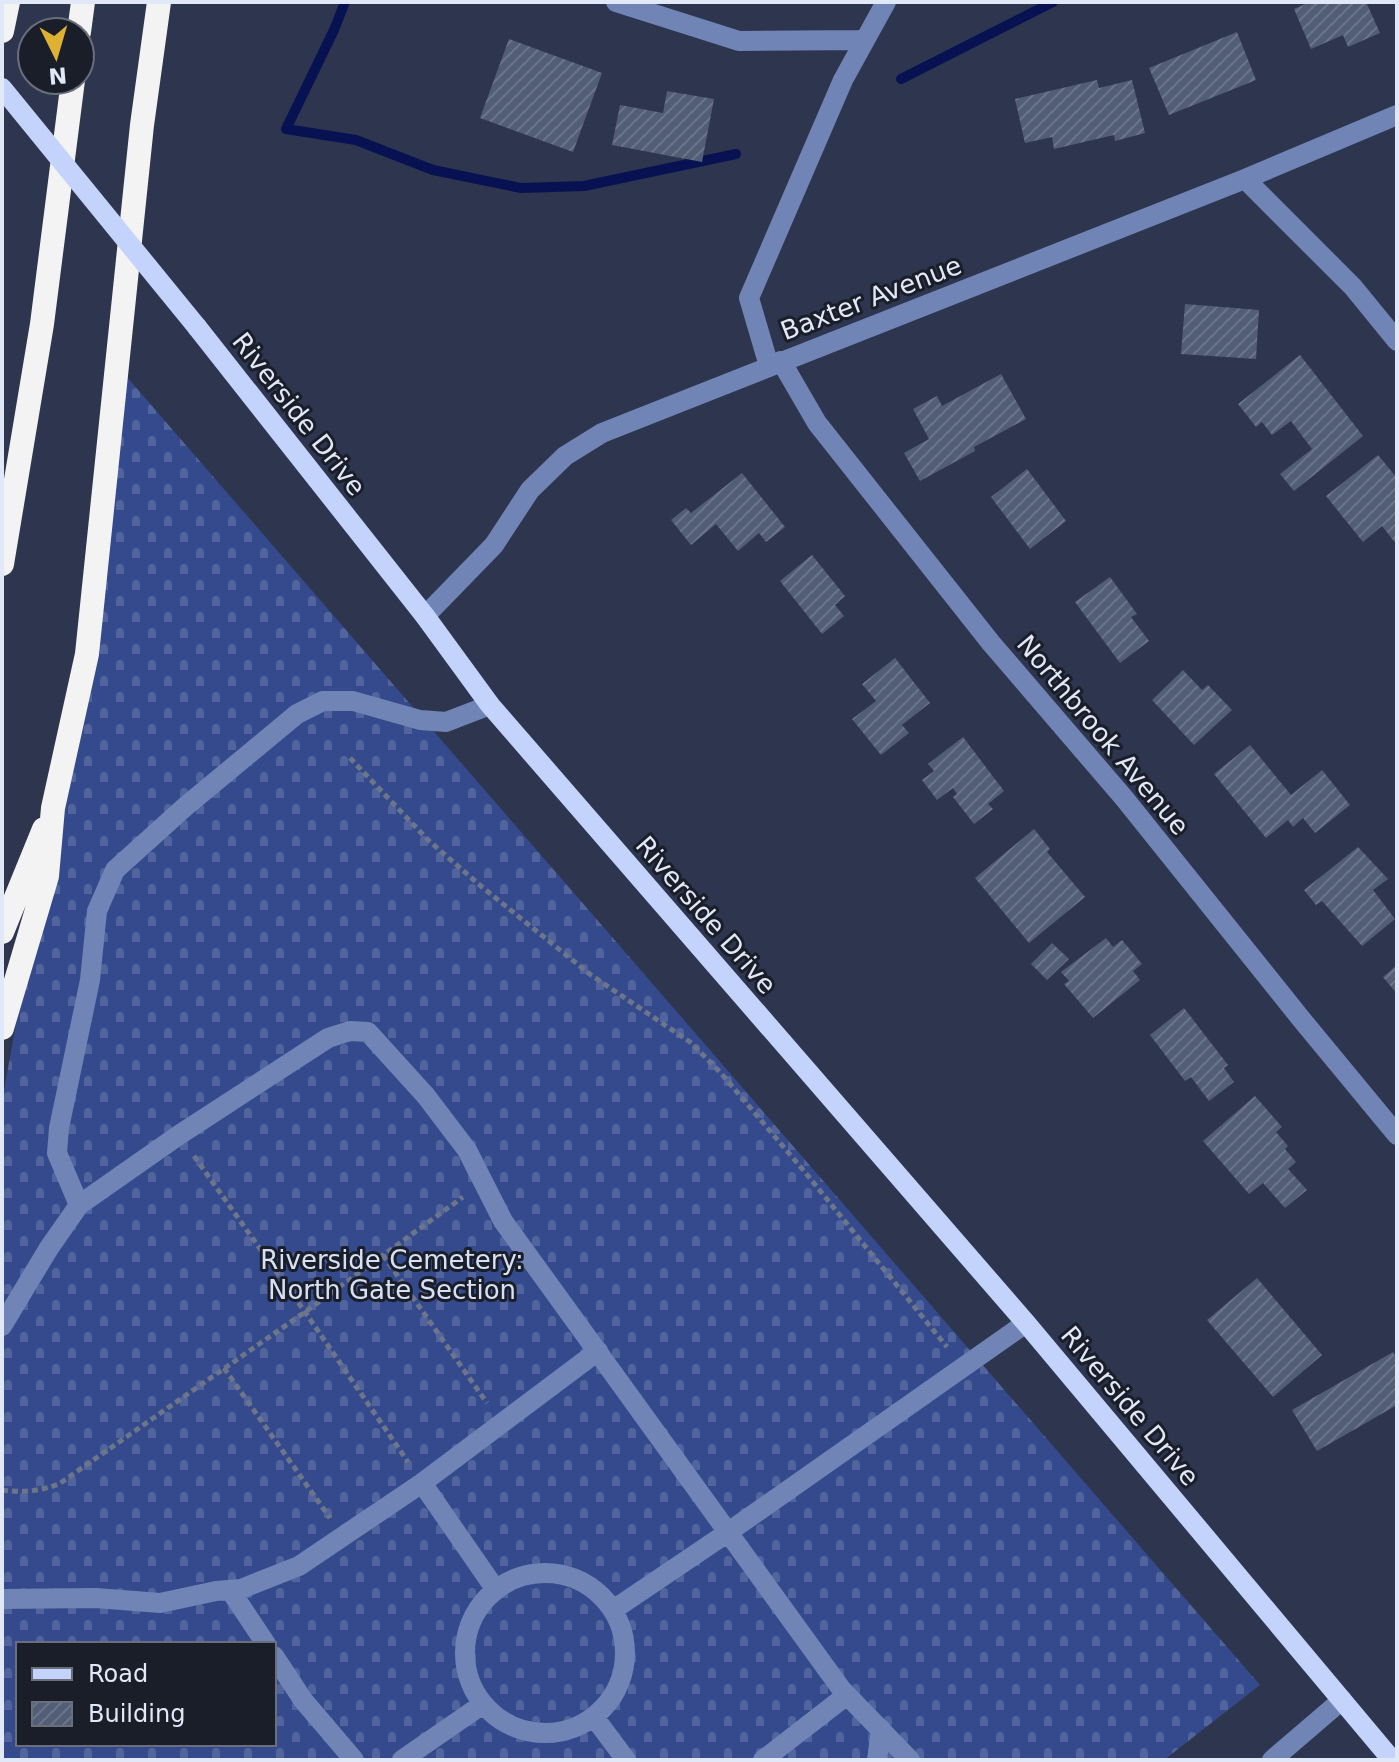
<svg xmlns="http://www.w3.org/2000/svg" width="1399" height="1762" font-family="'DejaVu Sans',sans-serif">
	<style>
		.cemetery { fill: url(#cemetery-stones); fill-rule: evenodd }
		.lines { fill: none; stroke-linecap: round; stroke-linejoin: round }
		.stream { stroke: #081252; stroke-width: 10 }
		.building { fill: url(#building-hatch) }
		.path { stroke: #6c758a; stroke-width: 5; stroke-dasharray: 6 4; stroke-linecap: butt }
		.minor { stroke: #7184b6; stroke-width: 20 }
		.major { stroke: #c3d3fc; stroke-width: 20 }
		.highway { stroke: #f3f3f3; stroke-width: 24 }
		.major-bridge { stroke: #c3d3fc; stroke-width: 20 }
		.labels { text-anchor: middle; stroke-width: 6; stroke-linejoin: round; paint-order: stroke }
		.street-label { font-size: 26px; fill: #e1e8f7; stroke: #1a1e29 }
		.park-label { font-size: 26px; fill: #d7e0f4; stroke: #1a1e29 }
	</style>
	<defs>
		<pattern id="cemetery-stones" width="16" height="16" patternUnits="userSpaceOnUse" patternTransform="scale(2)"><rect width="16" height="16" fill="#344a8c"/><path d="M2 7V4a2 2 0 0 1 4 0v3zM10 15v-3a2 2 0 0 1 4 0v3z" fill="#51649d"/></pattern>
		<pattern id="building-hatch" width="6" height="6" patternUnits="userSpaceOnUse" patternTransform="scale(2)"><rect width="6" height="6" fill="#525d76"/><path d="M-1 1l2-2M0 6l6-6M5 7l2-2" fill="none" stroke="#6b748a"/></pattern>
	</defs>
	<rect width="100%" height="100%" fill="#2d364e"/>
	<path class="cemetery" d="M126 376 1260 1685 1164 1760H2V1101L72 717ZM18 1644H274V1744H18Z"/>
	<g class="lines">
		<path class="stream" d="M345 2 334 30 286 129 356 140 433 170 521 188 584 186 736 154
			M901 79 1053 2"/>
	</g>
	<path class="building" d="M1310 2H1366L1380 33 1348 47 1343 35 1311 49 1294 9Z
		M1237 32 1256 80 1169 115 1149 68Z
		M509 39 602 73 573 152 480 118Z
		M1097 80 1099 88 1132 80 1145 133 1115 141 1114 135 1054 149 1052 137 1025 143 1015 99Z
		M667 91 714 99 702 162 612 145 620 105 663 113Z
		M1185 304 1259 310 1256 359 1181 354Z
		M1300 355 1363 436 1294 491 1280 474 1312 449 1291 421 1272 435 1262 422 1256 427 1238 404Z
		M1001 374 1026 419 974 447 975 451 920 481 904 453 929 439 913 409 937 396 942 406Z
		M1378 455 1397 478V545L1382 526 1363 542 1326 496Z
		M1027 469 1066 521 1030 549 991 497Z
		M742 473 785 527 766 542 759 533 738 551 716 524 691 545 671 520 686 508 691 513Z
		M812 555 845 596 835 605 844 616 822 634 780 581Z
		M1110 577 1137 614 1131 617 1149 641 1120 663 1075 602Z
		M895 658 930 703 902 725 909 733 881 755 852 719 876 701 862 684Z
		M1183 670 1202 690 1208 685 1232 710 1194 745 1152 700Z
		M963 737 1004 791 988 804 993 809 974 824 953 797 957 794 953 788 937 800 922 780 934 771 928 764Z
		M1250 745 1291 795 1322 770 1350 805 1315 833 1303 818 1293 827 1288 820 1266 838 1214 774Z
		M1034 829 1050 849 1047 852 1085 897 1029 943 975 878Z
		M1358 847 1388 879 1373 890 1395 919 1362 946 1322 901 1316 905 1304 890Z
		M1106 938 1113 947 1122 940 1142 964 1133 971 1140 980 1093 1018 1064 984 1069 981 1061 972Z
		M1052 943 1069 959 1047 980 1031 964Z
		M1397 965V994L1383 977Z
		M1184 1008 1228 1065 1224 1068 1234 1082 1209 1101 1191 1077 1185 1081 1150 1035Z
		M1255 1096 1282 1127 1276 1132 1288 1146 1285 1149 1296 1162 1288 1169 1307 1190 1285 1208 1263 1183 1249 1194 1203 1141Z
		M1257 1278 1322 1355 1273 1397 1207 1320Z
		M1393 1352 1397 1359V1405L1317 1451 1292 1410Z"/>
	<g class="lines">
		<path class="path" d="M350 758 428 840 482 887 591 975 690 1042 720 1072 804 1171 947 1347
			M194 1156 305 1312 408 1462
			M383 1255 487 1403
			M224 1368 330 1518
			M2 1490C21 1493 41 1491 59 1484L305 1312 463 1197"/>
		<path class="minor" d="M616 2 739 41 865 40
			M1245 179 1353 287 1397 341
			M781 361 817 423 991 643 1124 798 1302 1020 1397 1135
			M769 366 749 298 843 80 886 2
			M425 616 494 545 530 490 565 456 602 433 1245 179 1397 115
			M79 1205 57 1153 59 1128 90 980 97 911 115 870 186 806 297 714 323 701H353L420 720 446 722 490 705
			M2 1326 49 1248 79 1205 179 1135 328 1038 350 1031 368 1032 426 1096 467 1150 503 1221 842 1690 910 1760
			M422 1483 496 1590
			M465 1653a80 80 0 1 1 160 0a80 80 0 1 1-160 0Z
			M230 1590 266 1644
			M2 1599 96 1598 160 1603 216 1591 241 1589 299 1566 422 1483 598 1351
			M613 1610 727 1533 1026 1323
			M274 1656 303 1700 354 1760
			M594 1717 626 1760
			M402 1760 483 1704
			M763 1760 847 1695
			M877 1760 881 1729
			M1272 1760 1342 1700"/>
		<path class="major" d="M197 327 425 616 490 705 1026 1323 1392 1760"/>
		<path class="highway" d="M2 31 8 2
			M79 32 83 2
			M2 564 42 324 73 80
			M2 932 44 829
			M2 1028 47 876 53 808 87 654 142 125 159 2"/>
		<path class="major-bridge" d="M2 88 197 327"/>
	</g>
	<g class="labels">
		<g class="street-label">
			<text transform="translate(871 298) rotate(-21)" y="9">Baxter Avenue</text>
			<text transform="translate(299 414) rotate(52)" y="9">Riverside Drive</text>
			<text transform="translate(1103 735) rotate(50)" y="9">Northbrook Avenue</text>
			<text transform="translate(706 915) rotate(49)" y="9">Riverside Drive</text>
			<text transform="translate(1130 1406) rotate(50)" y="9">Riverside Drive</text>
		</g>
		<g class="park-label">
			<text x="392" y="1269">Riverside Cemetery:<tspan x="392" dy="30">North Gate Section</tspan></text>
		</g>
	</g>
	<rect width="1399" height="1762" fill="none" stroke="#e1e8f7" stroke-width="8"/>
	<rect x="16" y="1642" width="260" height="104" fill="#1a1e29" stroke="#6a6f7b" stroke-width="2"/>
	<rect x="32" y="1668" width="40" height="12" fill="#c3d3fc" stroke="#6a6f7b" stroke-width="2"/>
	<text x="88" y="1682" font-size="24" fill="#e1e8f7">Road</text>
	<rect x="32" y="1702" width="40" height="24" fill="url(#building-hatch)" stroke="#6a6f7b" stroke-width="2"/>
	<text x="88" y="1722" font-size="24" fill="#e1e8f7">Building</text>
	<g transform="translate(56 56) rotate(175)"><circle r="38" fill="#1a1e29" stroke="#6a6f7b" stroke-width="2"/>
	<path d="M0-6L14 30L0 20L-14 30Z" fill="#deb133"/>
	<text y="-12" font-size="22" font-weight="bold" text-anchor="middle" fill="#e1e8f7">N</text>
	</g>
</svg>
